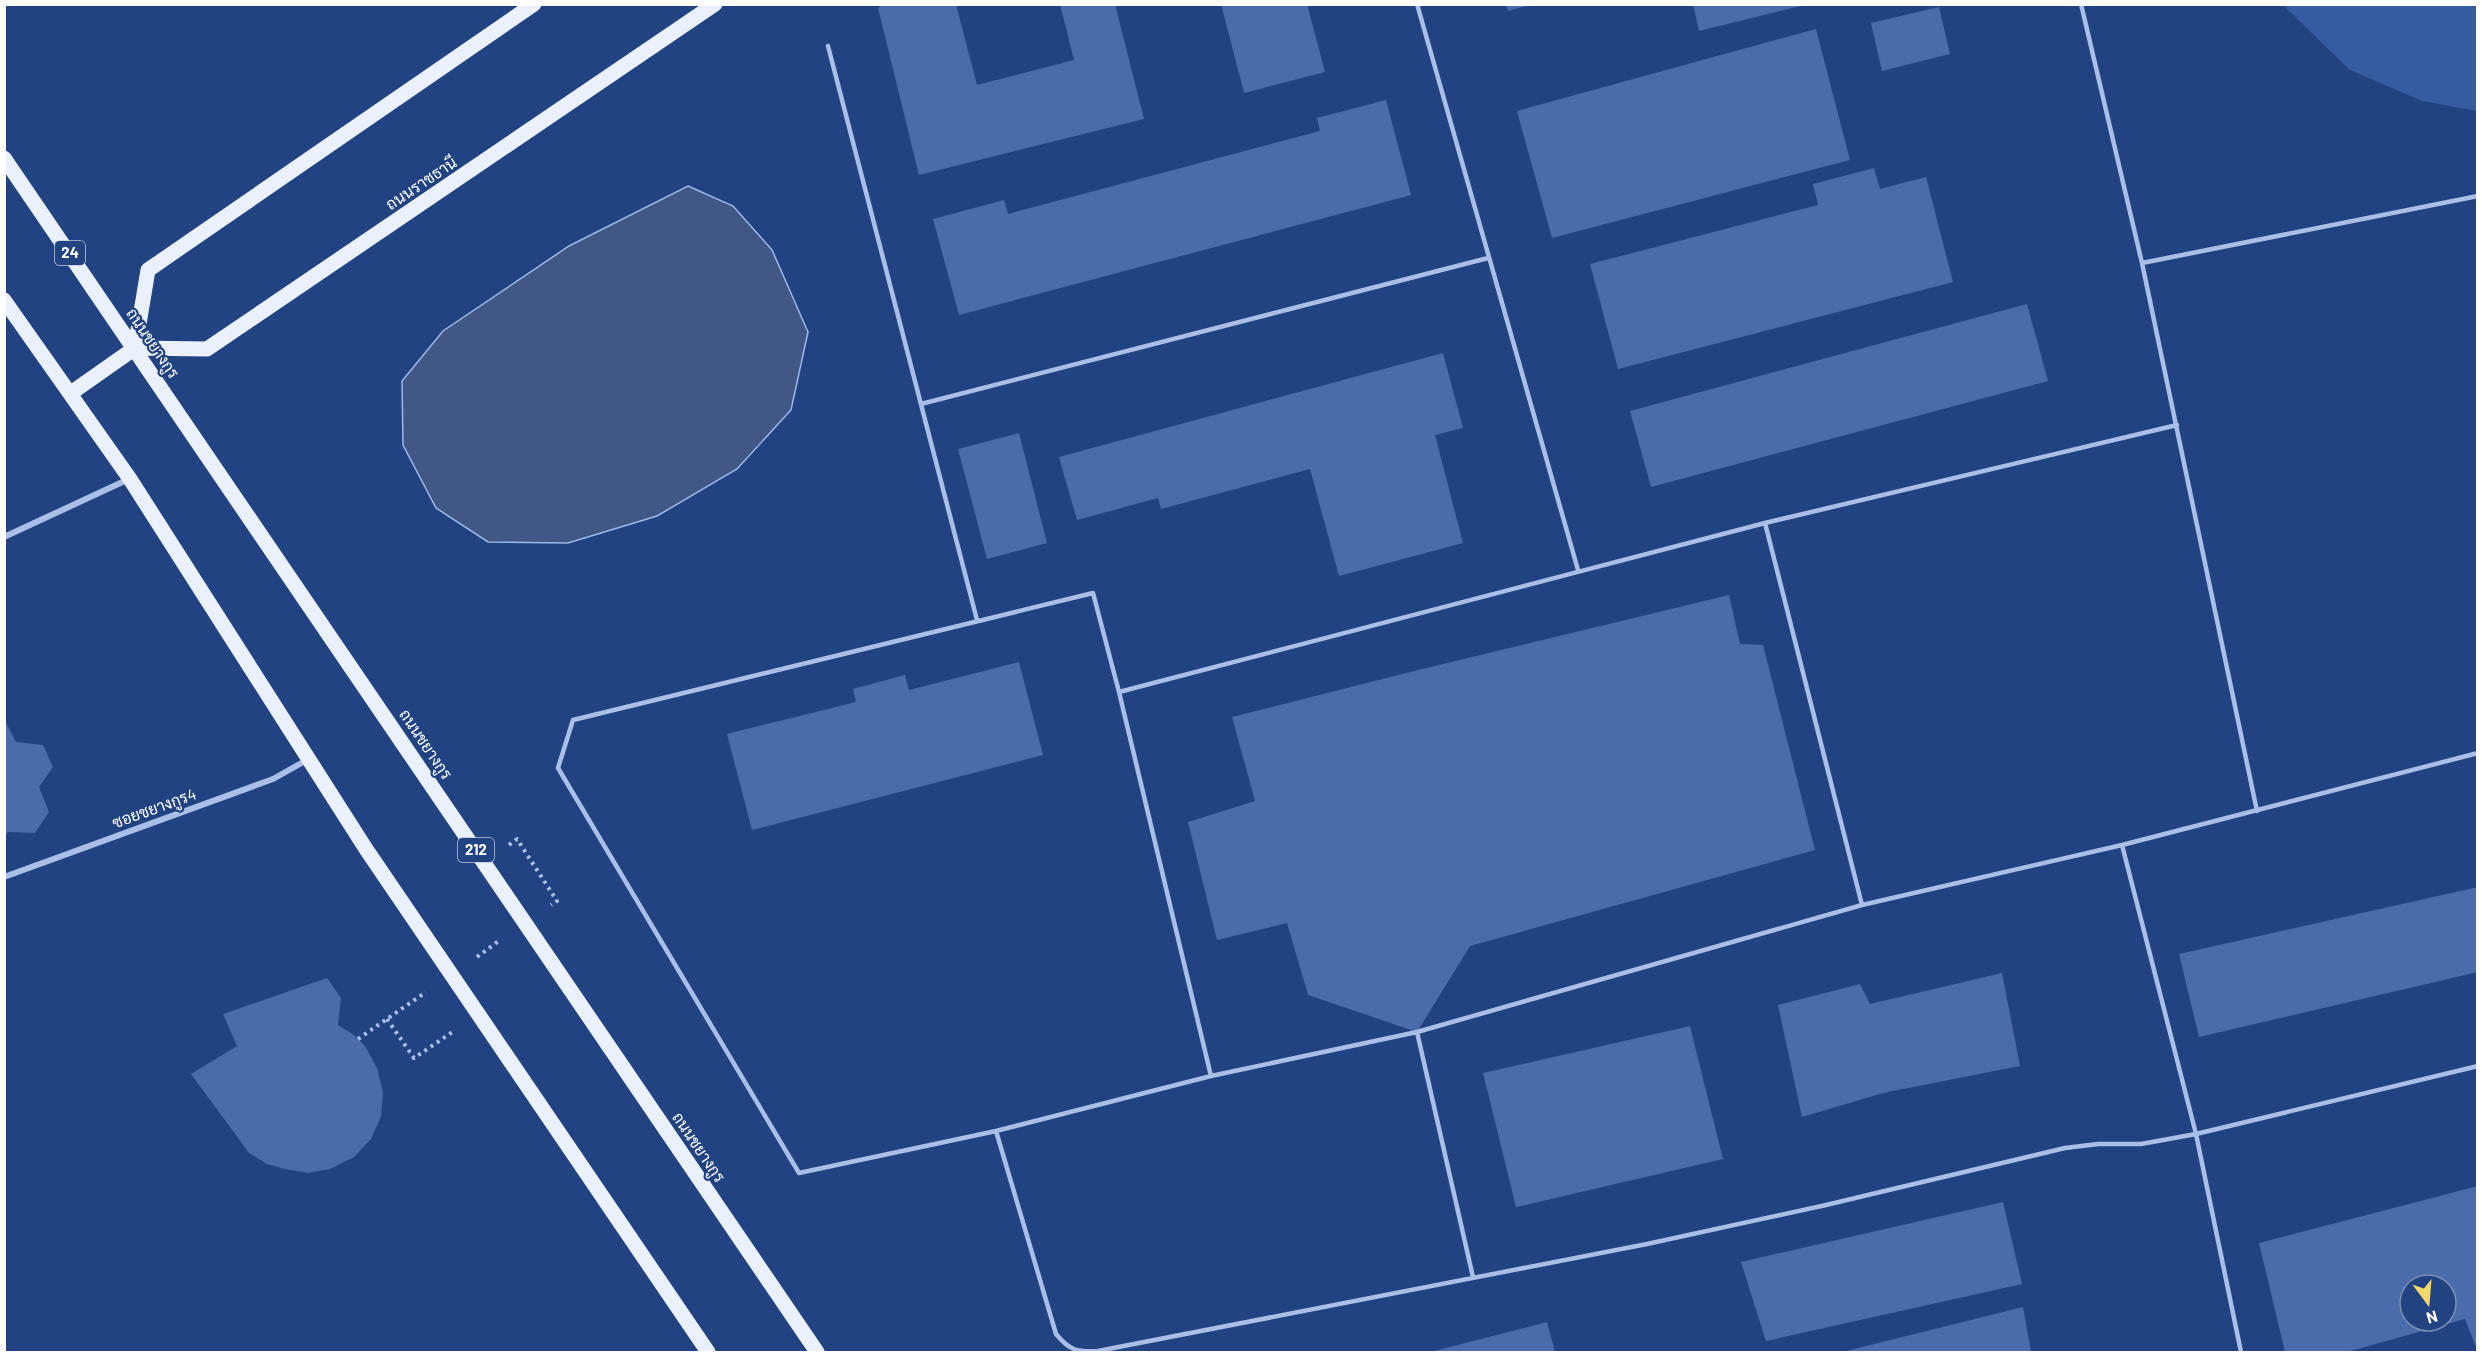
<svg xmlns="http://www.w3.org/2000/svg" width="2482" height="1357" font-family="Barlow,Sarabun,sans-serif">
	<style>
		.green { fill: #375b9f }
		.water { fill: #415886; stroke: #9db9e8; stroke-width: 1.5 }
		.building { fill: #4b6caa; fill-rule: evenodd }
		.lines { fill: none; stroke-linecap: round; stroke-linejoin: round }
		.path { stroke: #a9bfe7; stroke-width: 4; stroke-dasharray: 3 4.5; stroke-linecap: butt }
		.lane { stroke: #a9bfe7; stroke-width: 4.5 }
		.street { stroke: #a9bfe7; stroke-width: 6 }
		.primary { stroke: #ebf0fd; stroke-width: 15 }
		.labels { text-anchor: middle; stroke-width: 4.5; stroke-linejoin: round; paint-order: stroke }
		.shield { fill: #224381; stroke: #bdc7d9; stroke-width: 1.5 }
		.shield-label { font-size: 15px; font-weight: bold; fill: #fff }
		.street-label { font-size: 16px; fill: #fff; stroke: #224381 }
	</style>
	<rect width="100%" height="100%" fill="#224381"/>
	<path class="green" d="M2283 5H2477V111L2422 101 2350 70Z"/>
	<path class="water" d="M688 186 733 206 772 250 808 332 791 410 737 469 657 516 568 543 488 542 436 508 403 445 402 381 443 331 569 246Z"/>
	<path class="building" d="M885 4H956L977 85 1074 60 1060 4H1115L1144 119 919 175 878 8Z
		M1221 4H1307L1325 72 1244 93Z
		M1506 4H1530V5L1508 11Z
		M1693 4H1804V5L1699 31Z
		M1939 7 1950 54 1882 71 1871 23Z
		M1816 29 1850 160 1552 238 1517 111Z
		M1386 100 1411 195 959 315 933 219 1004 200 1008 214 1320 131 1317 118Z
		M1874 168 1880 189 1926 177 1953 282 1618 369 1590 264 1818 205 1813 184Z
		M2027 304 2048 381 1651 487 1630 411Z
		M1443 353 1463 428 1435 435 1463 543 1339 576 1310 469 1161 509 1158 498 1077 520 1059 457Z
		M1019 433 1047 543 987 559 958 449Z
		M1729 595 1740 644 1763 645 1815 850 1470 946 1417 1032 1308 995 1287 923 1217 940 1188 822 1255 801 1232 717 1414 671Z
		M1019 662 1043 755 752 830 727 734 856 702 853 689 905 675 909 690Z
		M4 719 16 742 43 745 53 767 39 787 49 812 35 833 8 832 4 836Z
		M2478 887V972L2199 1037 2179 954Z
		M2002 973 2020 1066 1883 1093 1802 1117 1778 1005 1860 984 1870 1004Z
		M327 978 341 998 338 1025 354 1035 365 1046 377 1068 383 1093 381 1116 371 1139 354 1157 330 1169 308 1173 285 1169 267 1164 249 1153 191 1074 237 1046 223 1014Z
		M1690 1026 1723 1159 1516 1207 1483 1073Z
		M2478 1186V1352L2465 1319 2347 1352H2285L2259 1243ZM2410 1285H2446V1321H2410Z
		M2003 1202 2022 1284 1766 1341 1741 1262Z
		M2023 1307 2031 1352H1842Z
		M1547 1322 1555 1352H1430Z"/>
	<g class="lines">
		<path class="path" d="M509 845 517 839 557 901 551 905
			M477 957 500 940
			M387 1019 414 1058 454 1031
			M358 1039 426 992"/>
		<path class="lane" d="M1417 4 1578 570
			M2081 4 2142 263 2257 811
			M828 46 977 620
			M2142 263 2478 196
			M921 404 1488 258
			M2177 425 1765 523 1119 692 1093 593 573 720 558 768 799 1173 996 1131 1211 1076 1417 1032 1862 905 2122 845 2478 753
			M1765 523 1862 905
			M1119 692 1211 1076
			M2122 845 2196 1134 2241 1352
			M1417 1032 1473 1277
			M996 1131 1056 1334C1070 1351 1077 1352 1098 1351L1647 1244 1826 1205 2065 1148 2098 1144H2141L2196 1134 2478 1066"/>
		<path class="street" d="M4 537 129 479
			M4 877 273 779 307 760"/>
		<path class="primary" d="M4 158 817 1352
			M4 300 130 479 366 849 708 1352
			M135 348 148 270 534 4
			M71 393 135 348 207 349 715 4"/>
	</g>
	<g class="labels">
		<g class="shield">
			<rect x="55" y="241" width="30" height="24" rx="4.5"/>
			<rect x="458" y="838" width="36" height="24" rx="4.5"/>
		</g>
		<g class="shield-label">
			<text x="70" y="258">24</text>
			<text x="476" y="855">212</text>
		</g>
		<g class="street-label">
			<text transform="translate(421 183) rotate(-34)" y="6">ถนนราชธานี</text>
			<text transform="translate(153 343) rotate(56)" y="6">ถนนชยางกูร</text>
			<text transform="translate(426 744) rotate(56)" y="6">ถนนชยางกูร</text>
			<text transform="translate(154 808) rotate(-20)" y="6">ซอยชยางกูร4</text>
			<text transform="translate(699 1147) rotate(56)" y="6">ถนนชยางกูร</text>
		</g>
	</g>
	<rect width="2482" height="1357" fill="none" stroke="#ffffff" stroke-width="12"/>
	<g transform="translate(2428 1303) rotate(164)"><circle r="28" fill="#224381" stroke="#7a8eb3" stroke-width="1.5"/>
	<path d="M0-4.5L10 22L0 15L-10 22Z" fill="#f3d86b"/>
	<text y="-9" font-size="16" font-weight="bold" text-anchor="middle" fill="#ffffff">N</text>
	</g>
</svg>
